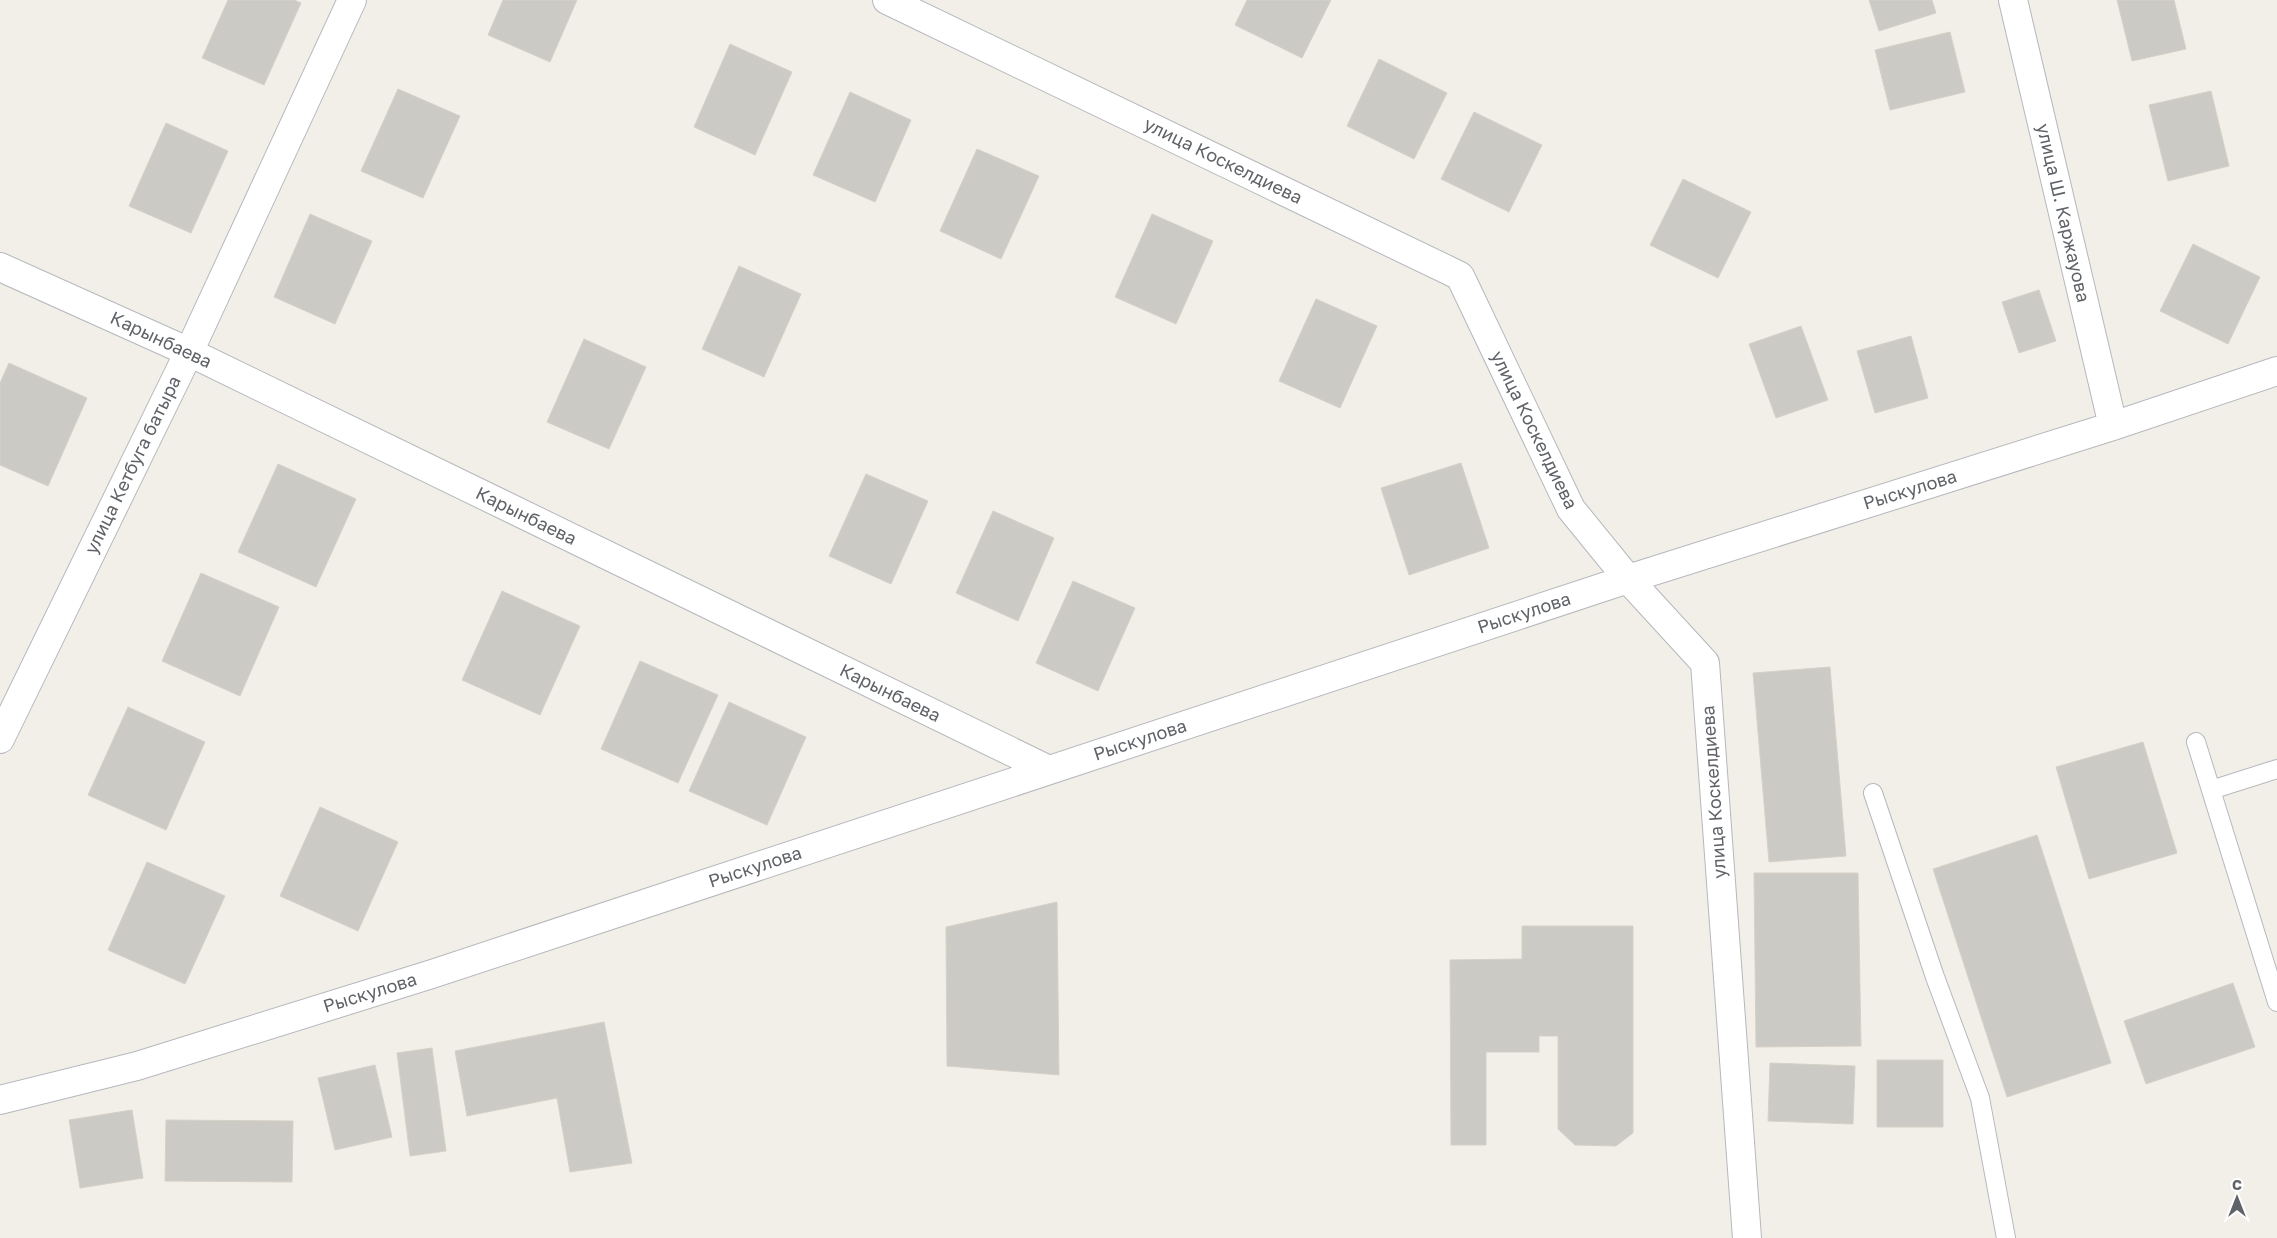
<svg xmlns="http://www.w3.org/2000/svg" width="2277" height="1238" font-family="'Golos Text',sans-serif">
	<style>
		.building { fill: #cccac5; stroke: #d6d1c6 }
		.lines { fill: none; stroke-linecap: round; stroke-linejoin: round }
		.service-casing { stroke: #b5b8bc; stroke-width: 20 }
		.minor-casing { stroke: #b5b8bc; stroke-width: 30 }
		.service { stroke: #fff; stroke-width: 18 }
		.minor { stroke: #fff; stroke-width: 28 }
		.labels { text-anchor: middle; stroke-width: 5; stroke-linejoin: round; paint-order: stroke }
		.street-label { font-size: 18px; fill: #5f6368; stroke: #fff }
	</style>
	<rect width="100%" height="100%" fill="#f1efe8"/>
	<path class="building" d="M228 0H294L301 3 264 85 202 58Z
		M503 0H577L550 62 488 35Z
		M1247 0H1331L1302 58 1235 25Z
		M1869 0H1932L1936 13 1879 31Z
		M2117 0H2174L2186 49 2132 61Z
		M1950 32 1965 92 1890 110 1875 50Z
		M730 44 792 72 755 155 694 127Z
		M1379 59 1447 93 1414 159 1347 126Z
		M398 89 460 116 423 198 361 171Z
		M2211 91 2229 166 2168 181 2149 105Z
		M850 92 911 120 875 202 813 175Z
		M1474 112 1542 145 1509 212 1441 179Z
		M166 123 228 151 191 233 129 206Z
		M977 149 1039 176 1001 259 940 231Z
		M1683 179 1751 212 1718 278 1650 245Z
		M310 214 372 241 335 324 274 297Z
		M1152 214 1213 241 1176 324 1115 297Z
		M2193 244 2260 277 2228 344 2160 311Z
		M739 266 801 294 764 377 702 349Z
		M2039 290 2056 341 2019 353 2002 302Z
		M1316 299 1377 326 1340 408 1279 381Z
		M1801 326 1828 400 1776 418 1749 344Z
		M1911 336 1928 398 1875 413 1857 351Z
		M584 339 646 367 609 449 547 422Z
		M9 363 87 398 48 486 0 465V383Z
		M1461 463 1489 548 1409 575 1381 488Z
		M278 464 356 499 316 587 238 552Z
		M866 474 928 501 891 584 829 556Z
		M993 511 1054 538 1018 621 956 593Z
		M201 573 279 607 240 696 162 661Z
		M1073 581 1135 608 1098 691 1036 663Z
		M502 591 580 626 540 715 462 680Z
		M640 661 718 695 678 783 601 749Z
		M1830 667 1846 856 1769 862 1753 673Z
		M729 702 806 737 767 825 689 791Z
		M128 707 205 742 166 830 88 795Z
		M2143 742 2177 853 2089 879 2056 767Z
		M320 807 398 842 358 931 280 896Z
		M2037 835 2111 1063 2007 1097 1933 869Z
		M147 862 225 896 185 984 108 950Z
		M1754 873H1858L1861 1046 1756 1047Z
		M1057 902 1059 1075 947 1066 946 927Z
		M1522 926H1633V1133L1616 1146 1575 1145 1558 1129V1036H1539V1052H1486V1145H1451L1450 960 1522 959Z
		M2233 983 2255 1047 2146 1084 2124 1021Z
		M604 1022 632 1163 570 1172 557 1098 467 1116 455 1051Z
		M432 1048 446 1151 410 1156 397 1053Z
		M1877 1060H1943V1127H1877Z
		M1770 1063 1855 1066 1853 1124 1768 1121Z
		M375 1065 392 1137 335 1150 318 1078Z
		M132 1110 143 1178 80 1188 69 1120Z
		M166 1120 293 1121 292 1182 165 1181Z"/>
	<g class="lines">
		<g class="service-casing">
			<path id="service" d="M2196 742 2277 1002
				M2211 790 2277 769
				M1873 793 1935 977 1980 1098 2006 1238"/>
		</g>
		<g class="minor-casing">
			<path id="minor" d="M887 0 1460 276 1571 509 1628 579 1705 663 1747 1238
				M2013 0 2113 426
				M0 267 189 352 1049 770
				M0 739 189 352 352 0
				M0 1100 137 1066 432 974 1628 579 2113 426 2277 371"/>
		</g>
		<use href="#service" class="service"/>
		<use href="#minor" class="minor"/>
	</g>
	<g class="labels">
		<g class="street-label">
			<text transform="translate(1223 161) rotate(26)" y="6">улица Коскелдиева</text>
			<text transform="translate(2063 213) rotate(77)" y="6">улица Ш. Каржауова</text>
			<text transform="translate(161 340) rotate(25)" y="6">Карынбаева</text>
			<text transform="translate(1534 430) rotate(64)" y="6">улица Коскелдиева</text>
			<text transform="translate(133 465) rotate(-64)" y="6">улица Кетбуга батыра</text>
			<text transform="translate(1910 490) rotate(-17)" y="6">Рыскулова</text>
			<text transform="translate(526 516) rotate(26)" y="6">Карынбаева</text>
			<text transform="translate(1524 613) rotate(-18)" y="6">Рыскулова</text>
			<text transform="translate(890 693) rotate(26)" y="6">Карынбаева</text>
			<text transform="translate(1140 740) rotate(-18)" y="6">Рыскулова</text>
			<text transform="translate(1714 792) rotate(-94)" y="6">улица Коскелдиева</text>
			<text transform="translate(755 867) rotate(-18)" y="6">Рыскулова</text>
			<text transform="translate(370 993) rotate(-17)" y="6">Рыскулова</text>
		</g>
	</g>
	<g transform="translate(2237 1198)" stroke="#ffffff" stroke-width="4" paint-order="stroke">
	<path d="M0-4L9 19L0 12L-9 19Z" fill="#5f6368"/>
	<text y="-8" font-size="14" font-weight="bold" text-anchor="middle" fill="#5f6368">С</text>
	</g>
</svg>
